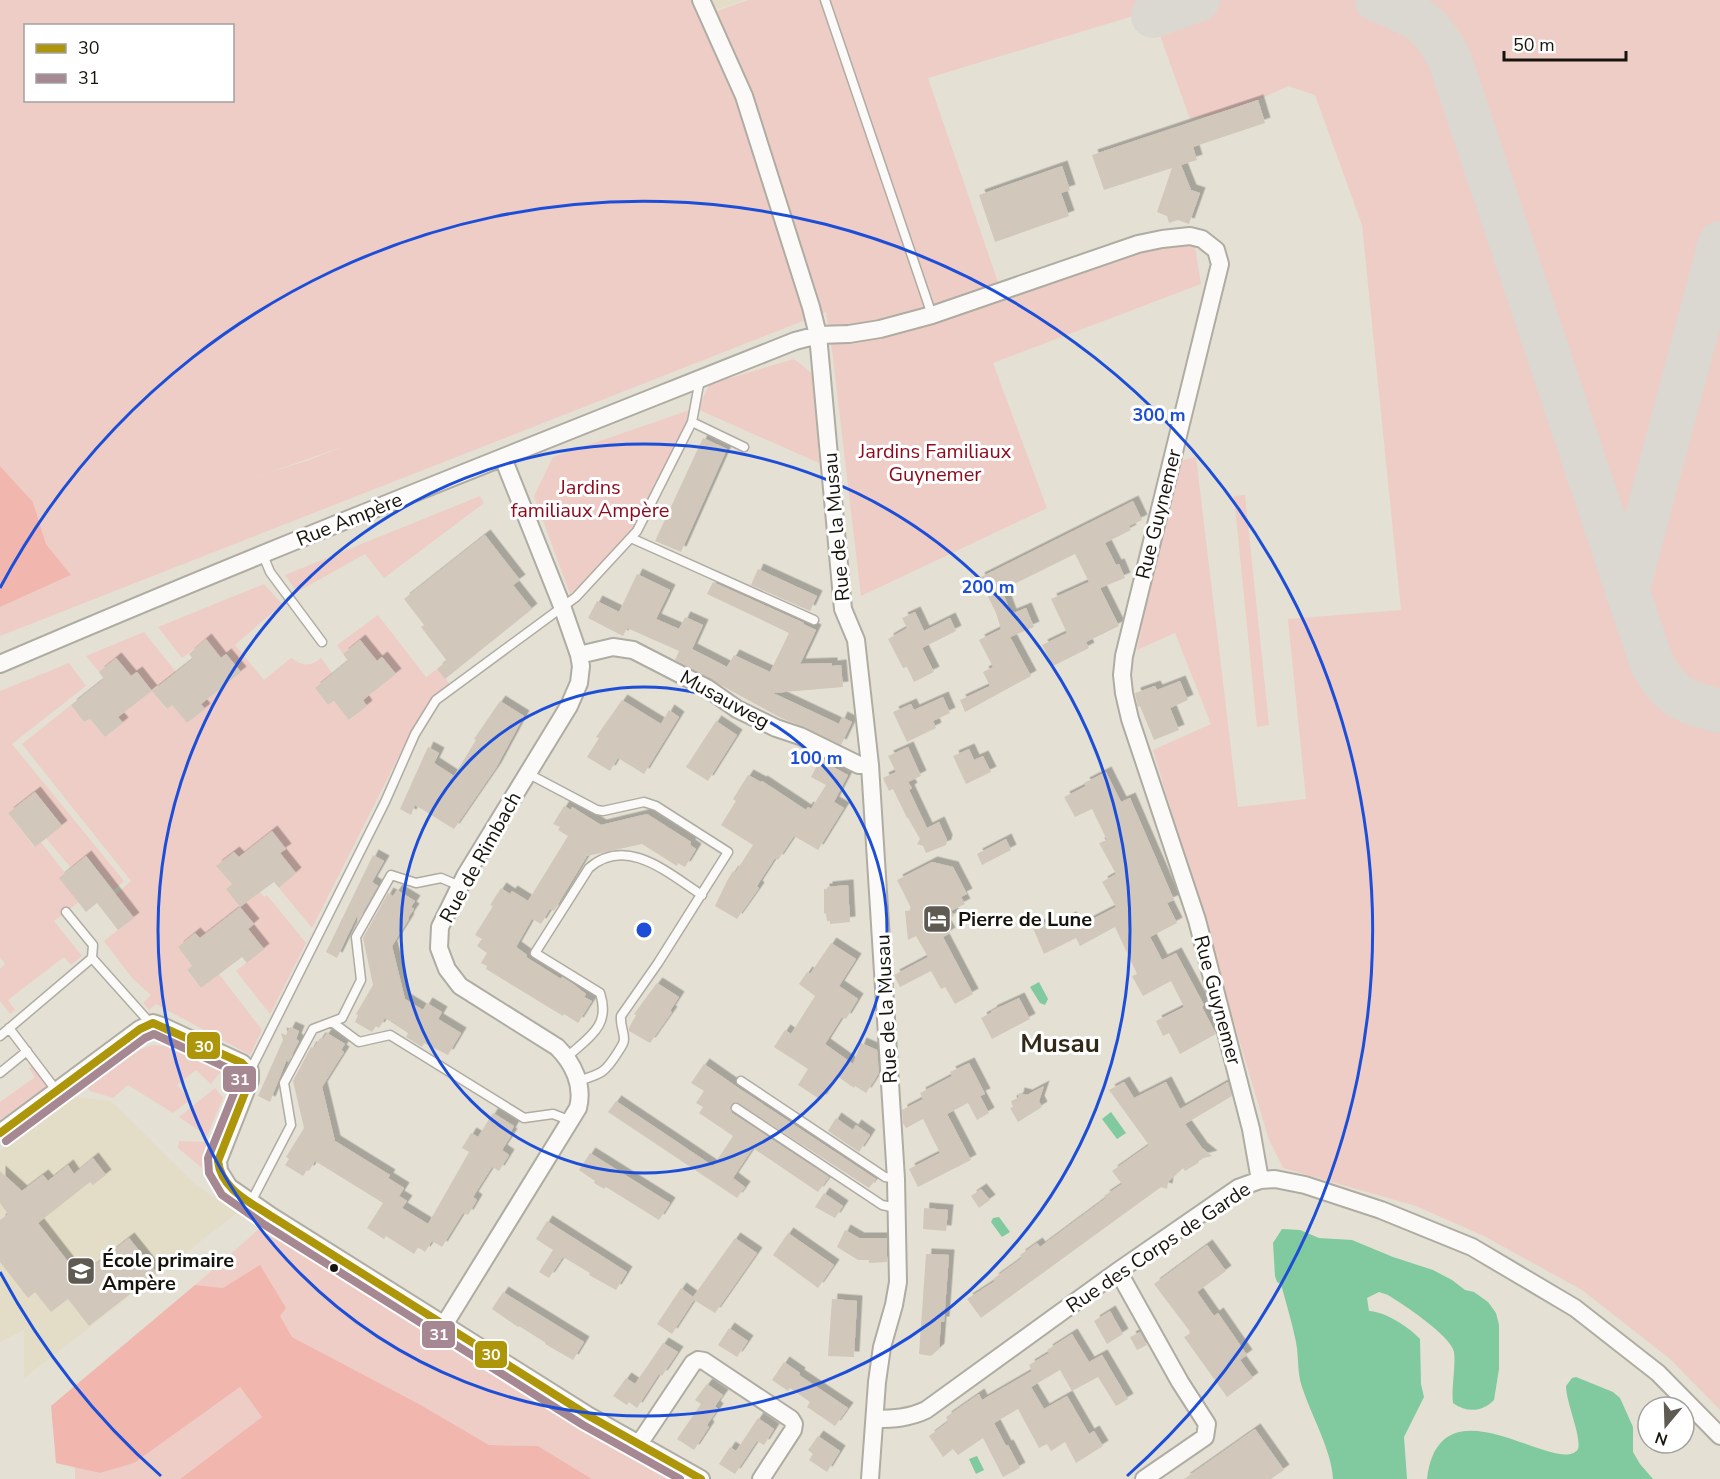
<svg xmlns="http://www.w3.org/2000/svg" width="1720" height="1479" font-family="'Nunito Sans',sans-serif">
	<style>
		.built { fill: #e3dcc7 }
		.green { fill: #eecdc6; fill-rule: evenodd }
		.forest { fill: #f1b6ae }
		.water { fill: #81c99e }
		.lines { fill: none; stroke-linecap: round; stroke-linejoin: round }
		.taxiway { stroke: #dad8d0; stroke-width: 44 }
		.building { fill: #d2c7bb; filter: url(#shadow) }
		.lane-casing { stroke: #afaca2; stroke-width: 11 }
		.street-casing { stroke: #afaca2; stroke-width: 20 }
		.lane { stroke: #fbfaf9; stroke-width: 8 }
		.street { stroke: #fbfaf9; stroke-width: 16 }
		.bus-1-casing { stroke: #fff; stroke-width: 12 }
		.bus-2-casing { stroke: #fff; stroke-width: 12 }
		.bus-1 { stroke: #ae960a; stroke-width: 8 }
		.bus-2 { stroke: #a68893; stroke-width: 8 }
		.ring { fill: none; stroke: #1d4ed8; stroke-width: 3 }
		.bus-dot { fill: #17140d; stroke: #fff; stroke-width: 2 }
		.labels { text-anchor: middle; stroke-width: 6; stroke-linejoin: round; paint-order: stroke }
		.park-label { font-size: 20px; fill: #8c0a1b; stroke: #fff }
		.street-label { font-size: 20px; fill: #17140d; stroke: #fff }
		.poi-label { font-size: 20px; font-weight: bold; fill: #17140d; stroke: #fff; text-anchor: start }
		.district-label { font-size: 26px; font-weight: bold; fill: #312a19; stroke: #fff }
		.centre { fill: #1d4ed8; stroke: #fff; stroke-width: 3 }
		.ring-label { font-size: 18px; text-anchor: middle; font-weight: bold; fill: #1d4ed8; stroke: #fff; stroke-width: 6; stroke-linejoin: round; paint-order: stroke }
		.line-badge { stroke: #fff; stroke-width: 2 }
		.badge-label { font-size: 16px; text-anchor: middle; font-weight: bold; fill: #fff }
	</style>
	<defs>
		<filter id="shadow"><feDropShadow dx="5.5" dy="-5.5" stdDeviation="0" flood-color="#0004"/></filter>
	</defs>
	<rect width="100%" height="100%" fill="#e4e0d4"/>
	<path class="built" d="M711 0H744L715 10Z
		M73 1097 111 1101 196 1185 237 1213 24 1378V1330L0 1342V1151Z"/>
	<path class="green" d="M0 0H711L717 11 748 0H1720V1410L1670 1359 1582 1290 1484 1236 1416 1206 1283 1168 1269 1140 1153 750 1211 724 1175 633 1137 650 1162 526 1160 466 1196 457 1238 807 1306 799 1288 619 1401 610 1362 225 1315 95 1288 86C1257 101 1224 114 1190 119L1153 16 1143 13 928 78 999 285 1192 229 1201 284 993 363 1047 508 861 596 833 358 826 312 0 636V607L71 575 46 544 33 502 0 466ZM26 26H232V100H26ZM344 446 312 459 256 477H257Z
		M794 359 814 375 819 463 697 409 710 384Z
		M690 410 687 422 632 531 587 579 570 594 534 496 553 457Z
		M1245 495 1269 725 1257 727 1234 496Z
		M480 496 484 503 384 578 365 554 297 592 285 575Z
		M264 584 282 604 235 645 264 680 291 658C301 665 310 668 321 658L332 673 315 688 328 705 334 701 350 720 366 706 363 700 396 674 382 657 377 661 361 640 343 654 337 645 378 615 426 677 437 669 450 684 431 698 412 730 312 928 279 888 296 873 280 853 239 857 234 852 217 866 232 884 226 889 240 907 260 892 264 897 267 895 306 943 270 1014 236 971 264 949 248 929 254 924 240 907 200 938 195 933 178 947 192 966 187 971 201 988 219 974 262 1030 250 1055 156 1004 149 1010 143 1003 151 995 132 978 104 941 133 918 115 895 131 881 22 744 71 705 84 722 90 719 105 737 122 724 118 717 152 691 137 672 131 676 117 658 99 672 86 656 144 632 176 672 153 691 166 709 172 705 187 723 205 709 201 704 240 672 226 654 221 658 206 640 182 658 158 627Z
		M69 663 86 686 12 744 124 881 114 890 86 856 71 868 46 838 62 825 35 792 8 813 34 847 41 842 65 873 60 878 79 902 54 921 82 956 71 965 64 957 8 1000 15 1010 10 1014 0 1001V969L5 964 0 957V691Z
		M152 1045 173 1047 223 1069 211 1084 196 1070 177 1085 190 1100 173 1113 128 1085 113 1098 90 1091 87 1086 141 1049Z
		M33 1065 49 1085 0 1120V1102L35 1077 29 1068Z
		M215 1088 223 1098 207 1136 179 1117Z
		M179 1141 205 1142 209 1150 206 1168 203 1169 178 1148Z
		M259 1229 669 1479H592L538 1446 489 1445 419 1404 292 1337 279 1316 223 1288 195 1285Z
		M240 1387 262 1417 180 1479H75V1467L100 1473 134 1463Z"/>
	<path class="forest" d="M0 466 33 502 46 544 71 575 0 607Z
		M260 1265 286 1308 280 1316 292 1337 419 1404 489 1445 538 1446 592 1479H180L262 1417 240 1387 134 1463 100 1473 56 1463 51 1406 195 1285 223 1288Z"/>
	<path class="water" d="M1039 982 1048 999 1045 1005 1040 1003 1030 987Z
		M1111 1112 1126 1133 1117 1139 1102 1119Z
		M999 1217 1010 1232 1002 1237 991 1222 993 1218Z
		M1282 1229 1300 1230 1319 1238 1352 1240 1393 1257 1433 1270 1452 1280 1465 1290 1474 1292 1488 1302 1496 1313 1499 1325V1369L1494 1400C1483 1412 1466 1413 1453 1403 1451 1386 1456 1369 1454 1352 1451 1336 1403 1304 1388 1295L1379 1292 1367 1298 1369 1311C1386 1312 1409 1327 1420 1339L1421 1384 1424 1397 1404 1437 1407 1479H1333C1332 1451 1311 1415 1302 1387 1297 1372 1299 1358 1296 1342 1292 1322 1286 1303 1281 1284L1277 1282 1275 1276 1273 1243Z
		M1576 1377 1613 1392 1620 1398 1633 1427V1452L1640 1464 1653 1479H1427C1440 1373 1559 1479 1578 1449 1582 1438 1566 1402 1566 1386L1572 1378Z
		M977 1456 984 1470 976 1474 969 1459Z"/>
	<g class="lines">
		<path class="taxiway" d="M1377 0C1417 16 1430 21 1450 60L1652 664C1673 699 1682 701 1720 711
			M1153 16 1198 0
			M1627 592 1720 243"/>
	</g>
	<path class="building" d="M1258 100 1265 123 1193 147 1197 160 1181 165 1191 190 1200 193 1189 224 1178 220 1169 223 1167 216 1157 212 1172 168 1104 190 1092 155Z
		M1062 166 1070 190 1061 193 1069 216 995 242 979 195Z
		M703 438 727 449 681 552 655 541Z
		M1133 501 1142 520 1129 526 1131 530 1105 543 1116 565 1119 564 1125 578 1100 588 1119 626 1086 642 1089 648 1053 666 1042 645 1067 633 1051 599 1089 582 1075 554 1002 590 1011 614 1026 608 1034 627 1010 637 1031 676 965 712 960 700 990 686 983 672 993 667 979 640 1001 629 996 613 979 578Z
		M485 535 520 580 513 585 532 609 445 679 437 669 447 661 421 627 424 625 404 599Z
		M758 569 817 596 810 611 751 585Z
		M637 574 670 590 656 619 679 629 685 617 703 625 692 649 727 667 734 655 770 672 789 633 707 594 713 582 804 623 803 624 816 630 800 664 832 663V666L841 665 843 687 773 693 839 724 842 717 852 722 841 745 804 727 781 718 675 660 679 651 627 628 623 636 588 618 597 601 619 612Z
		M915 612 924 631 950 618 956 631 922 648 934 672 914 682 907 667 903 668 888 639 907 628 902 618Z
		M206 639 221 658 226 654 241 672 201 704 205 709 187 723 172 705 167 709 152 691 193 659 189 654Z
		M360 640 377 661 382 657 396 674 363 700 367 706 349 720 334 701 328 705 315 688 348 661 343 654Z
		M116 658 131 676 137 672 152 691 118 717 123 723 105 737 90 719 84 722 71 705 104 679 99 672Z
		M1180 681 1188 700 1170 708 1179 730 1154 740 1140 706 1138 707 1135 693 1155 686 1157 690Z
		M943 697 950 713 933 721 936 728 907 742 893 712 911 704 914 710Z
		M622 700 661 724 669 710 679 717 644 774 618 758 610 771 587 757 599 738 596 737Z
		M500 701 524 716 496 768 454 829 415 805 411 815 400 809 428 747 439 753 434 763 454 776 476 740 474 739Z
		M716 721 737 735 708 781 686 767Z
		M908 747 921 776 908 782 912 788 909 790 927 828 939 822 947 840 946 845 926 853 923 846 917 844 920 839 908 818H907L893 789 889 791 883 778 896 772 888 756Z
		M969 749 974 760 983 756 991 772 966 784 953 756Z
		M821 758 832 764 831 766 848 775 834 802 844 808 818 850 794 836 778 860 775 858 757 886 759 888 737 919 715 906 727 881 733 871 735 873 753 845 721 825 736 801 733 799 748 775 761 782 762 781 806 810 808 807 811 809 826 785 811 777Z
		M1106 772 1121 802 1130 798 1174 900 1167 903 1177 923 1150 937 1162 960 1176 953 1204 1005 1202 1007 1216 1034 1180 1054 1169 1033 1163 1036 1156 1021 1184 1007 1171 981 1143 996 1132 976 1137 974 1115 927 1080 946 1076 938 1044 954 1033 928 1044 922 1048 928 1071 917 1077 927 1116 907 1102 882 1116 874 1099 843 1107 840 1092 809 1075 817 1064 797 1086 786 1084 783Z
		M35 792 62 826 35 847 8 813Z
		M564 806 571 810 572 807 601 825 647 814 691 842 690 845 696 849 685 867 678 863 677 866 642 844 587 856 554 911 550 909 541 924 532 919 516 947 527 955 526 957 561 979 562 977 573 984 586 994 584 997 592 1001 578 1023 564 1014 563 1016 486 969 487 966 481 963 487 953 477 946 482 939 475 935 493 906 490 905 501 888 510 894 512 891 528 901 568 836 558 830 560 827 553 824Z
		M272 831 286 849 280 853 296 873 279 888 274 882 240 907 226 889 232 884 216 866 234 852 239 857Z
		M1006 839 1011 850 982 865 977 854Z
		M373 855 384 861 372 882 378 886 358 921 357 916 337 958 326 952Z
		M86 856 134 918 118 930 97 903 86 912 59 878Z
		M932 862 953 867 967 894 961 897 965 904 951 911 954 916 944 922 950 933 943 937 973 994 955 1004 945 987 941 989 931 971 900 987 894 975 928 957 916 936 908 940 905 911 912 910 897 880Z
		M848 885 850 922 830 924V921H827L826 914 824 913V889H827V887Z
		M397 890 415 901 411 907 414 909 408 918 409 919 392 946 405 999 423 1010 427 1003 442 1012 438 1019 461 1033 448 1055 424 1043 422 1047 406 1037 408 1033 385 1018 379 1028 376 1026 372 1032 355 1022 358 1015 356 1014 373 985 363 938 388 893 393 896Z
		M240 907 254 924 248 929 264 949 247 963 242 957 201 988 187 970 192 966 178 947 195 933 200 938Z
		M831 943 856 959 839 986 858 999 846 1019 842 1017 825 1044 853 1064 861 1043 877 1050 879 1073 866 1093 855 1086 854 1088 837 1076 821 1100 798 1085 808 1069 774 1047 785 1030 791 1034 815 996 799 984 807 972 810 974Z
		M657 983 679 997 670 1011 672 1012 650 1043 629 1031V1028L636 1015 634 1014Z
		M1019 998 1030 1019 992 1039 981 1018 992 1012 991 1011Z
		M290 1027 299 1031 296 1039 299 1041 288 1062 287 1059 270 1102 258 1096 283 1040 281 1033 286 1035Z
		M327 1033 345 1044 341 1050 344 1052 322 1087 335 1141 390 1175 388 1178 404 1188 399 1196 407 1201 402 1208 428 1224 469 1152 462 1148 471 1133 478 1137 493 1113 514 1126 510 1133 512 1134 502 1150 509 1155 499 1171 492 1167 473 1197 477 1200 468 1215 463 1213 442 1247 432 1241 425 1252 418 1247 414 1254 386 1236 384 1239 367 1228 383 1203 315 1161 309 1171 307 1170 303 1176 285 1165 289 1159 286 1157 304 1128 293 1081 311 1047 314 1048 320 1038 323 1039Z
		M969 1063 985 1094 980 1096 989 1113 977 1120 968 1103 947 1114 971 1160 918 1187 909 1169 940 1153 923 1119 906 1128 903 1123 902 1110 923 1099 920 1093 952 1076 950 1072Z
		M704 1064 737 1087 876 1179 869 1188 736 1102 730 1107 732 1113 829 1177 818 1192 753 1148 733 1178 745 1187 737 1198 608 1112 616 1101 713 1166 733 1136 699 1113 703 1107 696 1103 704 1091 691 1083Z
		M1124 1082 1134 1098 1166 1082 1180 1109 1228 1082 1232 1096 1185 1124 1202 1148 1212 1156 1200 1159 1198 1163 1185 1171 1183 1168 1168 1182 1167 1189 1161 1187 981 1318 967 1299 995 1281 993 1279 997 1276 1022 1258 1020 1255 1037 1243 1040 1247 1106 1198 1104 1196 1122 1184 1112 1171 1149 1145 1109 1090Z
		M1044 1086 1039 1101 1042 1107 1018 1122 1010 1108 1013 1107 1011 1101 1018 1098 1019 1093 1027 1095Z
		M836 1118 853 1130 856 1125 870 1135 859 1152 828 1131Z
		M590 1153 670 1203 659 1220 606 1187 604 1189 594 1183 595 1181 579 1170Z
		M93 1158 106 1175 93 1185 90 1182 38 1223 80 1277 129 1238 157 1273 89 1326 68 1299 51 1312 35 1292 28 1298 0 1262V1220L8 1214 0 1203V1171L22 1191 43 1175 48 1181 68 1165 74 1174Z
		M981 1189 990 1200 979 1208 971 1196Z
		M824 1193 843 1206 835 1218 815 1207Z
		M924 1208 948 1210 946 1231 923 1229Z
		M547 1221 627 1272 616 1290 589 1275 590 1273 563 1257 549 1278 539 1272 553 1250 536 1239Z
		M845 1230 859 1238H887V1262L869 1263V1260H858L837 1247Z
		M788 1233 834 1265 818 1288 773 1255Z
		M735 1238 757 1253 715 1313 694 1300 672 1334 657 1324 681 1288 693 1297Z
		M1207 1245 1226 1271 1197 1292 1214 1316 1218 1313 1247 1355 1240 1360 1253 1378 1227 1397 1184 1337 1191 1333 1154 1284Z
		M926 1254 949 1255 944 1322H941L939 1349 931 1356 919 1354Z
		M503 1292 584 1342 573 1360 545 1344 546 1343 519 1326 518 1327 492 1309Z
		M832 1299 857 1301 854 1357 828 1356Z
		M1110 1311 1123 1334 1107 1344 1094 1321Z
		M729 1328 748 1341 737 1357 718 1345Z
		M1140 1332 1147 1345 1137 1350 1130 1337Z
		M1072 1334 1089 1362 1102 1355 1128 1399 1116 1406 1098 1377 1072 1391 1060 1370 1031 1387 1044 1409 1067 1396 1089 1434 1094 1431 1103 1446 1076 1463 1065 1442 1051 1451 1047 1444 1039 1448 1018 1409 994 1423 1006 1446 1008 1445 1020 1468 1003 1477 983 1438 958 1455 953 1449 943 1457 929 1436 948 1422 946 1417 979 1394 982 1400 1032 1371 1029 1365 1049 1353 1047 1350Z
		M663 1343 678 1352 662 1376 659 1374 637 1408 629 1402 627 1405 613 1396 626 1378 635 1384Z
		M784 1362 800 1373 799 1375 848 1408 835 1426 807 1407 810 1402 790 1388 788 1391 772 1380Z
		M707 1384 723 1395 715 1406 718 1409 707 1425 709 1427 694 1450 677 1439 701 1404 695 1400Z
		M758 1418 774 1429 764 1445 757 1441 735 1474 719 1464 730 1447 736 1451Z
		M1255 1429 1284 1470 1271 1479H1184Z
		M818 1436 840 1451 827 1472 809 1460 813 1454 808 1450Z"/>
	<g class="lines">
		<g class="lane-casing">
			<path id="lane" d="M825 0 932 315
				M692 422 744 447
				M631 538 814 620
				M263 555 270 572 322 642
				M527 773 597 810 603 811 644 802 656 806 728 852 658 963 621 1016C620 1025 624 1031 624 1039 624 1044 621 1047 618 1052 605 1073 601 1074 578 1081
				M66 912 93 945 92 958
				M332 1022 359 1042 390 1035 524 1118 553 1114 571 1121
				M9 1028 56 1090
				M0 1036 92 958 151 1024
				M567 1057C589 1037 611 1026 600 993L535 953 589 868C627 835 669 874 702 895
				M250 1071 385 802 415 734 436 700 576 597 637 531 692 422 700 379
				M0 1073 27 1051
				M741 1081 885 1177 896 1179
				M736 1108 882 1205 896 1208
				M251 1202 291 1125 284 1083 313 1029 342 1018 361 980 356 937 391 875 416 883 441 878 460 886"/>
		</g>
		<g class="street-casing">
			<path id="street" d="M701 0 744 96 811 307 818 335 843 609 856 640 870 765 896 1179 898 1282 894 1305 882 1347 877 1382 870 1479
				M579 655 613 647 633 650 707 688 737 709 776 728 800 736 859 765H870
				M0 664C263 551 529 447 795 341L818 335 849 334 880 329 932 315 1138 244 1162 239 1190 236 1202 239 1216 250 1220 264 1124 656 1122 675 1124 693 1130 719 1197 920 1251 1129 1260 1180
				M0 1133 140 1029 153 1023 162 1026 242 1063 250 1071V1080L218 1161 219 1171 229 1187 271 1216 589 1416 701 1479
				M1118 1271 1180 1382 1207 1424 1205 1437 1144 1479
				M444 1325 578 1108C584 1085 573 1063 557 1047L460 986 447 969 439 948 440 927 465 876 569 706 579 683 581 666 579 655 562 606 503 458
				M875 1419C894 1419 909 1418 926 1410L1118 1271 1238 1188 1260 1180 1275 1179 1305 1185 1381 1210 1472 1247 1575 1308 1658 1373 1720 1436
				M639 1444 693 1363 698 1360 704 1361 791 1419 794 1424 793 1430 761 1479"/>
		</g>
		<use href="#lane" class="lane"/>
		<use href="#street" class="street"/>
		<g class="bus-1-casing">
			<path id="bus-1" d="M0 1133 140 1029 153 1023 242 1063 250 1071V1080L218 1161C221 1189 250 1202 271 1216L589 1416 701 1479"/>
		</g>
		<g class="bus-2-casing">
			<path id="bus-2" d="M6 1141 145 1038 154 1034 236 1072 240 1078 208 1158 209 1173 222 1195 265 1225 583 1425 680 1479"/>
		</g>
		<use href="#bus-1" class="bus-1"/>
		<use href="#bus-2" class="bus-2"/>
	</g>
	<g class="ring">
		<circle cx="644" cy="930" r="243"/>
		<circle cx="644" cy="930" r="486"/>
		<path d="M161 1476A729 729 0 0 1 0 1272M0 588A729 729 0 1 1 1127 1476"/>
	</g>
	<defs>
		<g id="hotel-square" transform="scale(1.5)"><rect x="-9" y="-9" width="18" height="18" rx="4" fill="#5f5b53" stroke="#fff"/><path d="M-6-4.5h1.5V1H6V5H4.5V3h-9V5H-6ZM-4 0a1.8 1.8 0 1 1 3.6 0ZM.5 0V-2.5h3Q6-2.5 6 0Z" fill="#fff"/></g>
		<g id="school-square" transform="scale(1.5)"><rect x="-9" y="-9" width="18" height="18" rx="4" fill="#5f5b53" stroke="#fff"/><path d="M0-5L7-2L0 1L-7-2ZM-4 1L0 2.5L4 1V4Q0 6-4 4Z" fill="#fff"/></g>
	</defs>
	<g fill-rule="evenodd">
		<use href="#hotel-square" x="937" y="919"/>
		<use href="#school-square" x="81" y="1271"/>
	</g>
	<circle class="bus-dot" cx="334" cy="1268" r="5"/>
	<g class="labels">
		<g class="park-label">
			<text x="935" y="458">Jardins Familiaux<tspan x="935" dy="23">Guynemer</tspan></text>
			<text x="590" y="494">Jardins<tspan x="590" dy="23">familiaux Ampère</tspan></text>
		</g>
		<g class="street-label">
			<text transform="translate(1158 514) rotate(-76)" y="7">Rue Guynemer</text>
			<text transform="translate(349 519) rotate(-22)" y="7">Rue Ampère</text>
			<text transform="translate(836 527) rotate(-95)" y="7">Rue de la Musau</text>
			<text transform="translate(725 699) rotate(29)" y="7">Musauweg</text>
			<text transform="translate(480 857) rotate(-61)" y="7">Rue de Rimbach</text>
			<text transform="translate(1218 1000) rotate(75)" y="7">Rue Guynemer</text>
			<text transform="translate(886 1009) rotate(-93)" y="7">Rue de la Musau</text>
			<text transform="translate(1158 1247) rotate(-34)" y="7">Rue des Corps de Garde</text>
		</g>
		<g class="poi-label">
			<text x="958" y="926">Pierre de Lune</text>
			<text x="102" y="1267">École primaire<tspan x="102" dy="23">Ampère</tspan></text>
		</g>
		<g class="district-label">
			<text x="1060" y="1052">Musau</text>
		</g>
	</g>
	<circle cx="644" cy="930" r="9" class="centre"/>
	<g class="ring-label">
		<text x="1159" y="421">300 m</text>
		<text x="988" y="593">200 m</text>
		<text x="816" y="764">100 m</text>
	</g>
	<g class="line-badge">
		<rect x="186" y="1031" width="35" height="29" rx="6" fill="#ae960a"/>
		<rect x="222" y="1065" width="35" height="28" rx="6" fill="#a68893"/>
		<rect x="421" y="1320" width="35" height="29" rx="6" fill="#a68893"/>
		<rect x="474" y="1340" width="34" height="29" rx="6" fill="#ae960a"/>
	</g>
	<g class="badge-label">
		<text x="204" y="1052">30</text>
		<text x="240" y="1085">31</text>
		<text x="439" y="1340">31</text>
		<text x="491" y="1360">30</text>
	</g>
	<rect x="24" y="24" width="210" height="78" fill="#ffffff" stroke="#a2a19e" stroke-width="1.5"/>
	<rect x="36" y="44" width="30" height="9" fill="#ae960a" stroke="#a2a19e" stroke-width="1.5"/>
	<text x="78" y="54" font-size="18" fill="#17140d">30</text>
	<rect x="36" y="74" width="30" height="9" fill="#a68893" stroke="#a2a19e" stroke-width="1.5"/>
	<text x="78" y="84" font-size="18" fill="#17140d">31</text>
	<g transform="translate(1666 1425) rotate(199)"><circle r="28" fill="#ffffff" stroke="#a2a19e" stroke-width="1.5"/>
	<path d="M0-4.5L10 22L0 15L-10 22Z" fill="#5f5b53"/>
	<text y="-9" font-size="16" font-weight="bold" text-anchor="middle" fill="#17140d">N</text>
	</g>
	<path d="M1504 51v9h122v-9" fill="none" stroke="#17140d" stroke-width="3"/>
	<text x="1513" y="51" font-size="18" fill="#17140d" stroke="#ffffff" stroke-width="4.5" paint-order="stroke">50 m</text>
</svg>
